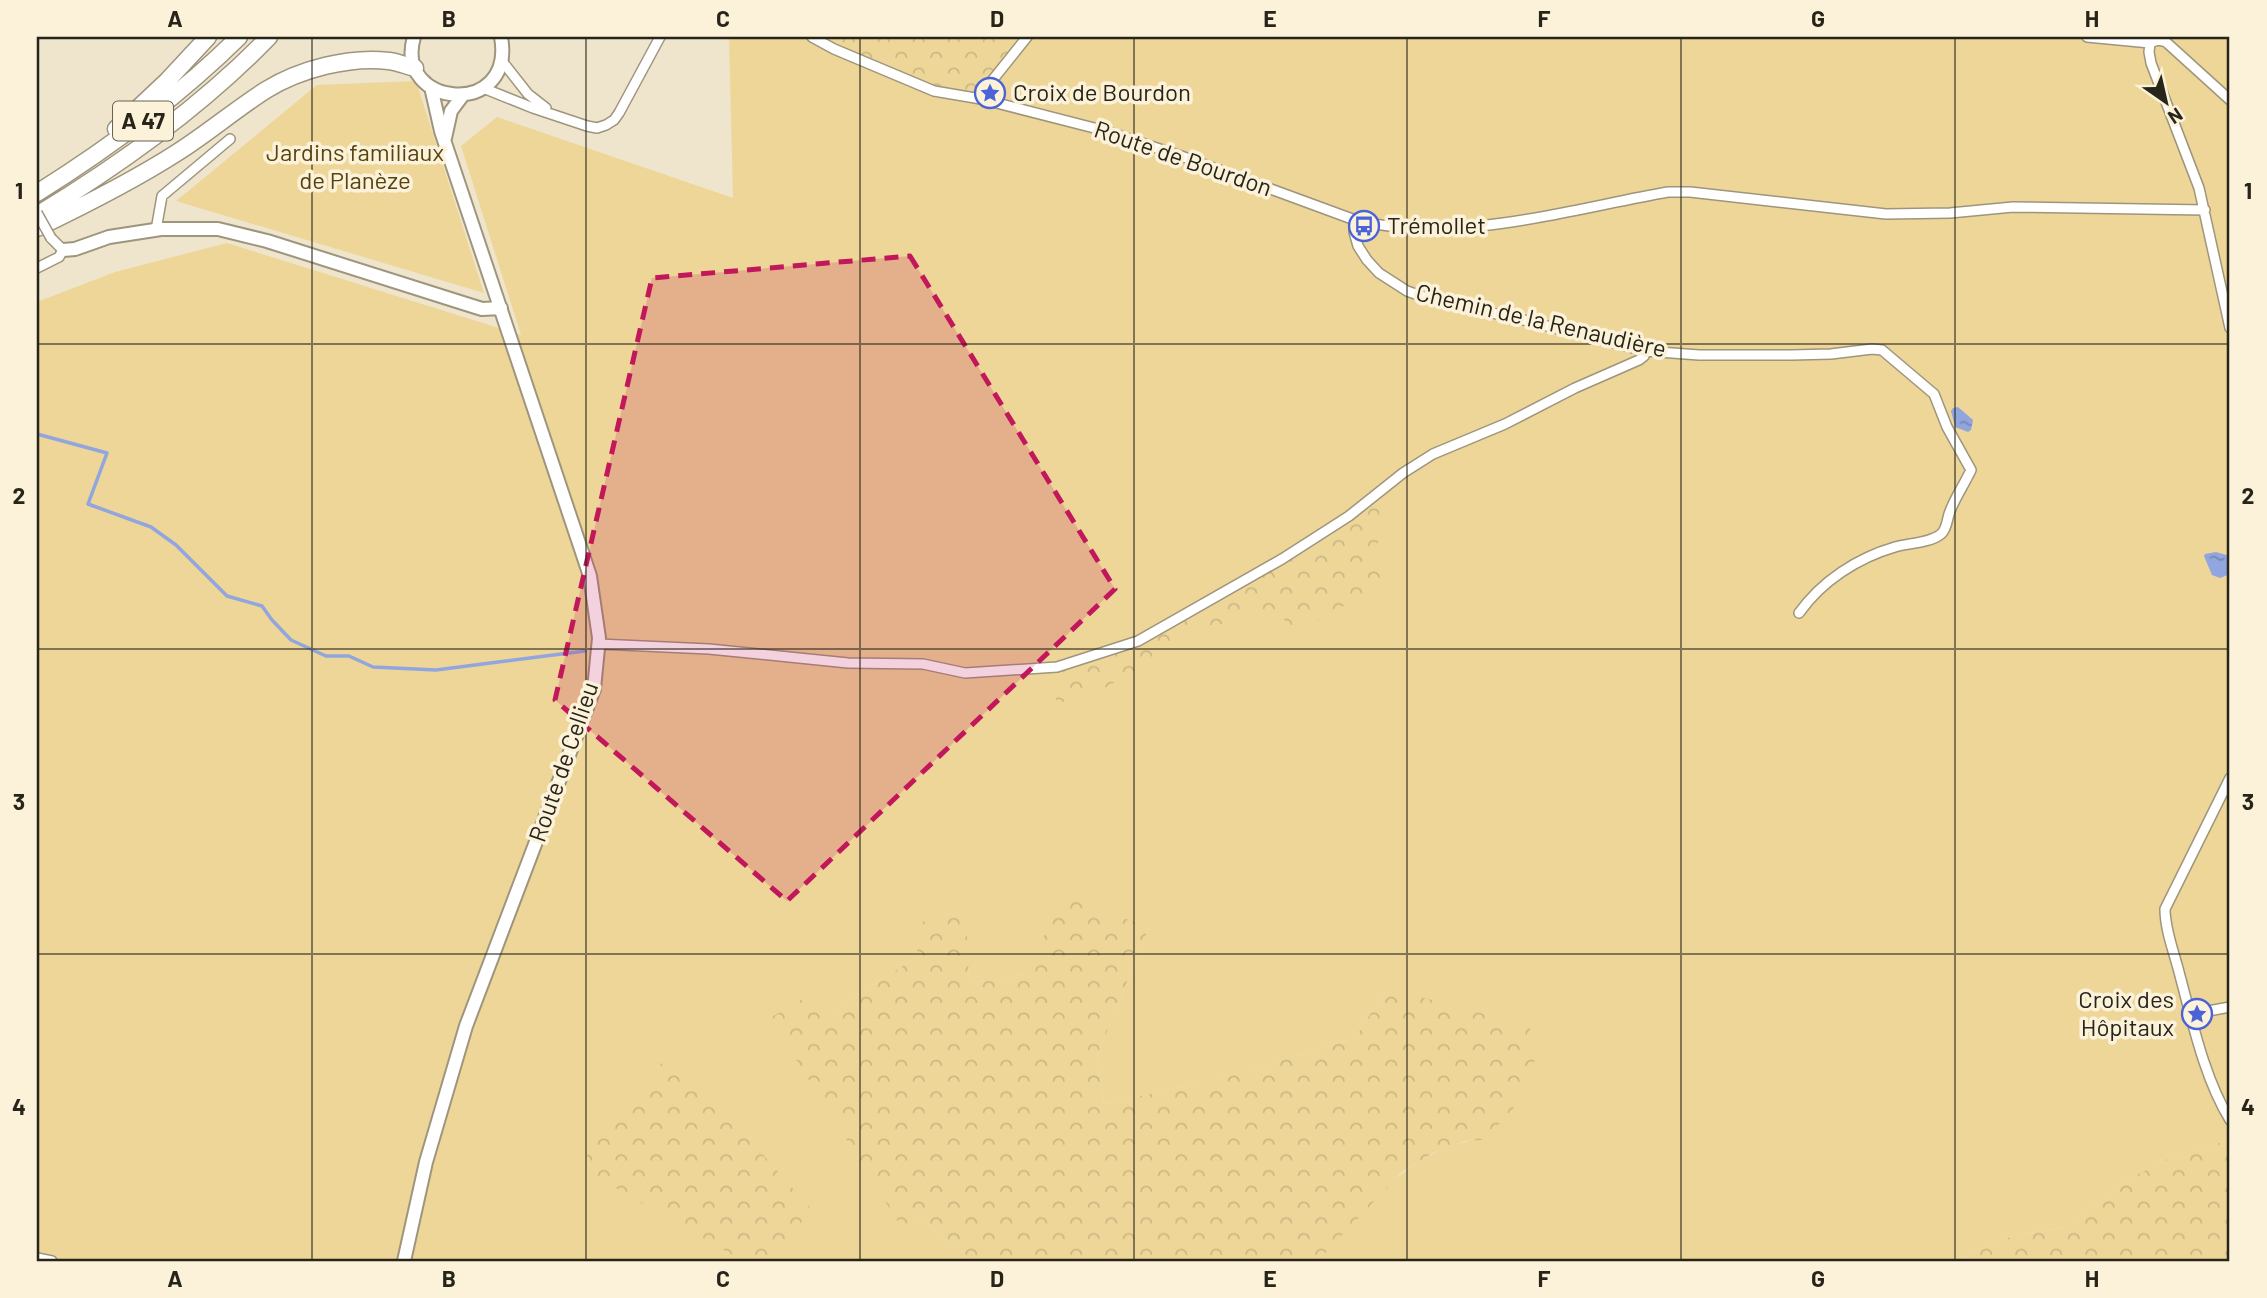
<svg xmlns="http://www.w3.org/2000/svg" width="2267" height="1298" font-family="Barlow,sans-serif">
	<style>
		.green { fill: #edd698 }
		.forest { fill: url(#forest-crowns) }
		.water { fill: url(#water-ripples) }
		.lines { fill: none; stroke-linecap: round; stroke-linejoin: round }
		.stream { stroke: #91a5de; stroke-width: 3.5 }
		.street-casing { stroke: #9e957d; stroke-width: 12 }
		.secondary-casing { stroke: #9e957d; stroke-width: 16 }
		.highway-casing { stroke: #9e957d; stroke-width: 19 }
		.street { stroke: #fff; stroke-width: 9 }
		.secondary { stroke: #fff; stroke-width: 12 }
		.highway { stroke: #fff; stroke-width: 16 }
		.street-bridge-casing { stroke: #9e957d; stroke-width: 12; stroke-linecap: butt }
		.street-bridge { stroke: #fff; stroke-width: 9 }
		.marked { fill: #c2185b; fill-opacity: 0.2; stroke: #c2185b; stroke-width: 5; stroke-dasharray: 14 9; stroke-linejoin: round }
		.grid { fill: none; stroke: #27241a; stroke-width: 2; stroke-opacity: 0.55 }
		.labels { text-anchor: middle; stroke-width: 7; stroke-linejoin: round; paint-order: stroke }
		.shield { fill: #fcf2d9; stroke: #676253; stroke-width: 2 }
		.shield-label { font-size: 23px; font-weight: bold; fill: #27241a }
		.poi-label { font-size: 24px; fill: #27241a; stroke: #fcf2d9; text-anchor: start }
		.park-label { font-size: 24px; fill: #554412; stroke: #fcf2d9 }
		.street-label { font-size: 24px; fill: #27241a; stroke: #fcf2d9 }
		.neatline { fill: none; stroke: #27241a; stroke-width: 2.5 }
		.grid-label { font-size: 23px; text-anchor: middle; font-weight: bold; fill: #27241a }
	</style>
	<defs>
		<pattern id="forest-crowns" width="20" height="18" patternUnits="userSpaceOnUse" patternTransform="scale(1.75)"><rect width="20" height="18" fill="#edd698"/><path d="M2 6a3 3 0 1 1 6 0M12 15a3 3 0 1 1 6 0" fill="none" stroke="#cbb882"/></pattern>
		<pattern id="water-ripples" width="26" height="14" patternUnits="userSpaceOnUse" patternTransform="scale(1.75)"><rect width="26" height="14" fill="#91a5de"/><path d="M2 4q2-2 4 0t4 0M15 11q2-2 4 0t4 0" fill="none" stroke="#7686b3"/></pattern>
	</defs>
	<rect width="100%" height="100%" fill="#efe5cc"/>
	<path class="green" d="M729 37H2230V1140L2173 1156 2127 1180 2062 1228 2021 1234 1994 1242 1978 1249 1959 1261H1318C1364 1210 1408 1148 1481 1139L1387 988 1355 1038 1230 1076 1104 1104 1097 1056 1149 928 1027 974 969 984 965 912 918 956 828 1014 907 1235 917 1215 972 1261H37V302L115 272 227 243 521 335 461 146 497 117 733 198Z
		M416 81 484 293 176 201 317 85Z"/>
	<path class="forest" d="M815 37H1023L981 99 934 91Z
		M1378 494 1381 540 1375 545 1394 578 1289 636 1281 608 1231 620 1189 638 1088 698 1056 703 1057 667 1131 644 1282 559Z
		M1063 894 1149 928 1097 1056 1104 1104 1230 1076 1355 1038 1387 988 1529 1026 1538 1053 1513 1109 1490 1134 1481 1140 1465 1141 1433 1153 1402 1172 1318 1261H972L917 1215 907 1236 770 1018 806 997 828 1014 918 956 913 924 966 912 969 984 1027 974Z
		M672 1052 810 1208 778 1261H743L579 1167 618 1110Z
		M2230 1140V1261H1959L1978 1249 1994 1242 2021 1234 2062 1228 2127 1180 2173 1156Z"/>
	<path class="water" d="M1958 407 1973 420 1971 430 1968 432 1955 427 1951 411 1953 408Z
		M2216 552 2230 556V574L2220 578 2212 575 2204 556 2205 554Z"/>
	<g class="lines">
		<path class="stream" d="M37 434 107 453 88 504 151 527 176 545 227 596 262 606 272 620 291 640 326 656H349L373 667 436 670 585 651"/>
		<g class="street-casing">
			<path id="street" d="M812 37 834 49 934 91 981 99 1102 130 1181 156 1355 220C1455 245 1570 209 1668 192H1690L1886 214 1950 213 2013 207 2205 210
				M2087 37 2150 43
				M2158 40 2150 43 2149 52 2151 63 2199 188 2230 328
				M2158 40 2166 42 2230 100
				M502 61 528 94 546 108
				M483 88 533 108 587 126 597 128 606 125 614 120 619 113 660 37
				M981 99 987 87 1027 37
				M1355 220 1354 232 1358 246 1367 260 1379 273 1407 291 1435 301 1516 318 1645 351 1699 355H1792L1831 354 1872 349 1882 350 1934 394 1947 427 1971 470C1964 485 1954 499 1949 514 1947 520 1947 529 1941 534 1930 543 1909 543 1895 547 1857 558 1822 581 1799 613
				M156 230 162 196 230 139
				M37 268 59 257 63 250 51 238
				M599 644 709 649 848 663 923 664 965 673 1057 667 1138 641 1282 559 1349 516 1403 473 1433 454 1505 424 1575 388 1639 360 1644 356 1645 351
				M2230 778 2165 909C2165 930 2174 952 2179 972 2192 1020 2204 1078 2230 1120
				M2192 1020 2208 1011 2230 1007
				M37 1258 52 1261"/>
		</g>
		<g class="secondary-casing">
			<path id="secondary" d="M414 37C393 108 516 119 501 37
				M445 138 451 111 463 95
				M63 250 75 249 109 237 161 229H218L267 241 466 304 482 309 501 308
				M404 1261 426 1162 466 1026 594 689 599 638 590 576 441 131 431 87"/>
		</g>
		<g class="highway-casing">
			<path id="highway" d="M116 129 167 81 208 37
				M37 193C109 148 178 97 239 37
				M37 215C120 165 201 107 269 37
				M37 228C85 205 133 181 178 152 208 133 236 109 266 90 300 69 350 56 389 61 398 62 407 66 415 68"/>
		</g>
		<use href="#street" class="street"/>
		<use href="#secondary" class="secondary"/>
		<use href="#highway" class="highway"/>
		<g class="street-bridge-casing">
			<path id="street-bridge" d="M37 213 51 238"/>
		</g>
		<use href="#street-bridge" class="street-bridge"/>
	</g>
	<path class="marked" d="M910 256 1115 589 787 901 555 700 652 278Z"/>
	<path class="grid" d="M312 37V1261M586 37V1261M860 37V1261M1134 37V1261M1407 37V1261M1681 37V1261M1955 37V1261M37 344H2230M37 649H2230M37 954H2230"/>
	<defs>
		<g id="sight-ring" transform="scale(1.575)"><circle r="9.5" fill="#fcf2d9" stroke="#4a64d8" stroke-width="1.5"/><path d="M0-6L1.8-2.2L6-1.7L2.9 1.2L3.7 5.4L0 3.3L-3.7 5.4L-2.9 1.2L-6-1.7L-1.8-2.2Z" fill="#4a64d8"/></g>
		<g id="bus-ring" transform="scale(1.575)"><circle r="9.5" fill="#fcf2d9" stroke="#4a64d8" stroke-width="1.5"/><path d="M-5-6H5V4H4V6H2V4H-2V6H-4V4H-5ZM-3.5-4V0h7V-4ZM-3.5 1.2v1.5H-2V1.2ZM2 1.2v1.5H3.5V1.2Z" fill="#4a64d8"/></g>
	</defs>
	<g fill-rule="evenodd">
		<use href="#sight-ring" x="990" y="93"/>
		<use href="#bus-ring" x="1364" y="226"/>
		<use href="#sight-ring" x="2197" y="1014"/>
	</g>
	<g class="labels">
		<rect class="shield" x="113" y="101.5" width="60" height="39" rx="5"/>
		<g class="shield-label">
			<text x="143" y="129">A 47</text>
		</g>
		<g class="poi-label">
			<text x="1013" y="101">Croix de Bourdon</text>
			<text x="1387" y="234">Trémollet</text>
			<text x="2174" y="1008" text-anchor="end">Croix des<tspan x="2174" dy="28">Hôpitaux</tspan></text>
		</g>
		<g class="park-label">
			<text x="355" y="161">Jardins familiaux<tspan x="355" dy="28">de Planèze</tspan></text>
		</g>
		<g class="street-label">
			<text transform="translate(1183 159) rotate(19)" y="8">Route de Bourdon</text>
			<text transform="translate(1541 321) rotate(13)" y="8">Chemin de la Renaudière</text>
			<text transform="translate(564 762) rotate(-71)" y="8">Route de Cellieu</text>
		</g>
	</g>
	<rect width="2267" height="1298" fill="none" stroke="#fcf2d9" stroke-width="77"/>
	<g transform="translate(2166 102) rotate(146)" stroke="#fcf2d9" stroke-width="5" paint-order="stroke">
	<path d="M0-5L12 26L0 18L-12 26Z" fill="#27241a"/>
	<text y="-10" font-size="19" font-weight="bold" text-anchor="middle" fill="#27241a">N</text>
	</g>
	<rect x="38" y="38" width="2190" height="1222" class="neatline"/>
	<g class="grid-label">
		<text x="175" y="27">A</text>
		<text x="449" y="27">B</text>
		<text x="723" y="27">C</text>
		<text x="997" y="27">D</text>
		<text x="1270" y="27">E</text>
		<text x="1544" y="27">F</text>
		<text x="1818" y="27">G</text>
		<text x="2092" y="27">H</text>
		<text x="19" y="199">1</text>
		<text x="2248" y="199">1</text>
		<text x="19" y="504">2</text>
		<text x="2248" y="504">2</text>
		<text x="19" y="810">3</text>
		<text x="2248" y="810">3</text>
		<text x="19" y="1115">4</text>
		<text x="2248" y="1115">4</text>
		<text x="175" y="1287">A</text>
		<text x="449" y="1287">B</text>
		<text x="723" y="1287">C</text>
		<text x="997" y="1287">D</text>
		<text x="1270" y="1287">E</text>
		<text x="1544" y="1287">F</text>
		<text x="1818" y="1287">G</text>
		<text x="2092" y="1287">H</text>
	</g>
</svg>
